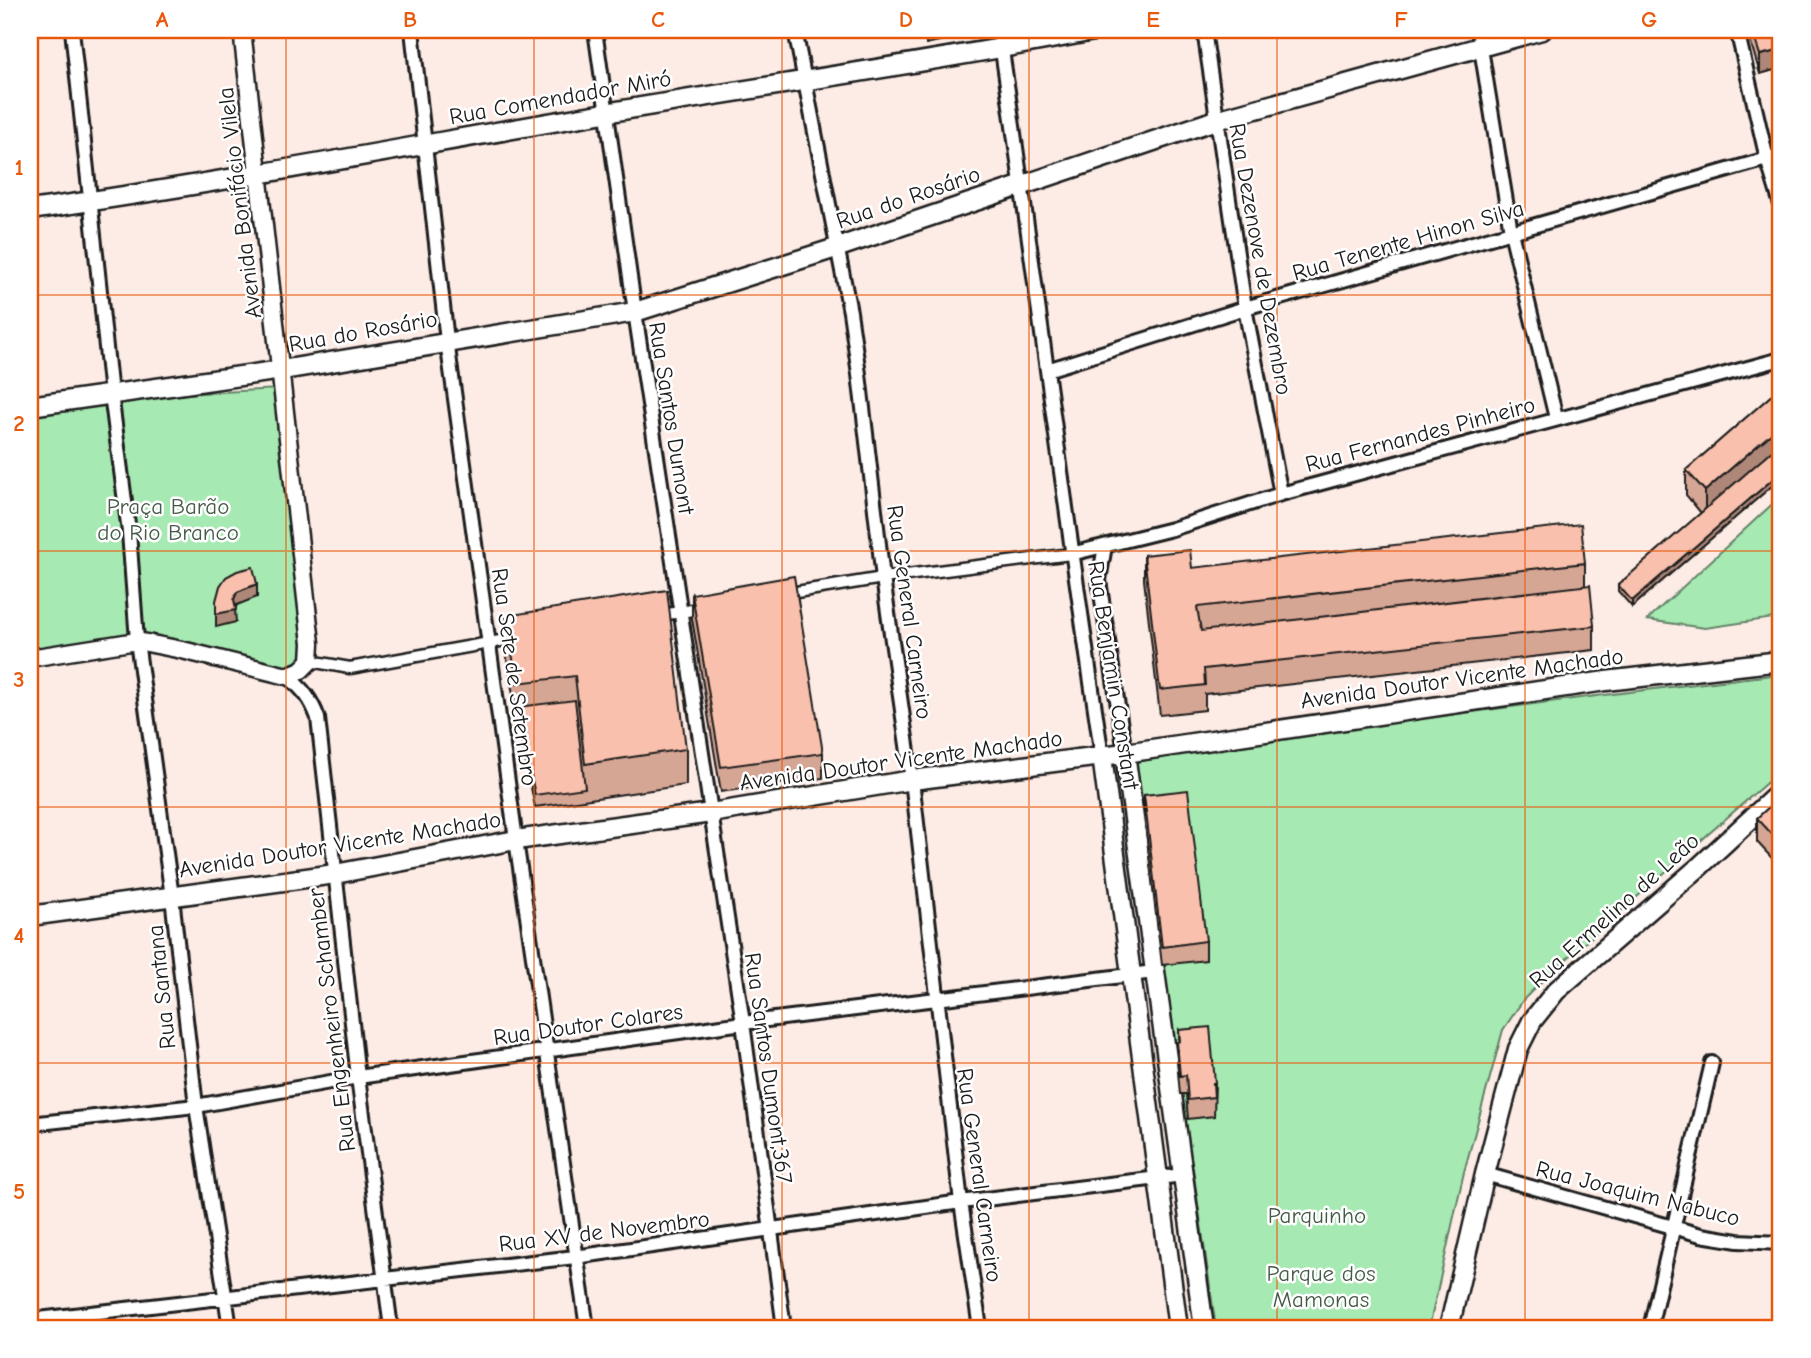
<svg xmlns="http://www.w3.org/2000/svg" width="1811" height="1358" font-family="'Comic Neue',sans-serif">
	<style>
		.green { fill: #a7e9b2; stroke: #628267; stroke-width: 2 }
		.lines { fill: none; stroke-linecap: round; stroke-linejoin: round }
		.pedestrian-casing { stroke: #1c1c1c; stroke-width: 15 }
		.minor-casing { stroke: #1c1c1c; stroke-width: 18 }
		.tertiary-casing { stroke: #1c1c1c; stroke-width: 21 }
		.secondary-casing { stroke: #1c1c1c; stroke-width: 23 }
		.pedestrian { stroke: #fff; stroke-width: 10 }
		.minor { stroke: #fff; stroke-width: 12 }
		.tertiary { stroke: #fff; stroke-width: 16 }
		.secondary { stroke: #fff; stroke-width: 18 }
		.wall { fill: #d6a695; stroke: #1c1c1c; stroke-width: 2 }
		.shaded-wall { fill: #ae8779; stroke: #1c1c1c; stroke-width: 2 }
		.building { fill: #f9c1ad; stroke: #1c1c1c; stroke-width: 2 }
		.grid { fill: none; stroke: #e8590c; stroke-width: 2; stroke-opacity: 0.55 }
		.labels { text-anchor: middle; stroke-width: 5; stroke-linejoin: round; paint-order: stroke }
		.street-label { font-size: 23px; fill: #1c1c1c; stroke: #fff }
		.park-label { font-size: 23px; fill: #465a49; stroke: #fff }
		.neatline { fill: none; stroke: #e8590c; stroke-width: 2.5 }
		.grid-label { font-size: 23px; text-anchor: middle; font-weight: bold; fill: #e8590c }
	</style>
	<rect width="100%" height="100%" fill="#fdece6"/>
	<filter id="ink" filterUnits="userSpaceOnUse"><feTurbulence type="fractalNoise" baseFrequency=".0143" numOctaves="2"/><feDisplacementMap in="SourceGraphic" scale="14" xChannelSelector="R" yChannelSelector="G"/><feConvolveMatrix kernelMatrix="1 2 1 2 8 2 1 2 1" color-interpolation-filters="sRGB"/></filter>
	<g filter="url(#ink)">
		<path class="green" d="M279 389 308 657 286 673 136 638 30 657V410L108 398Z
			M1781 496V617L1705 628 1647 620Z
			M1781 674V770L1545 978 1524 999 1503 1030 1464 1172 1429 1328H1216L1193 1169 1156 974 1135 762C1349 726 1565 699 1781 674Z"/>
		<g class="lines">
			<g class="pedestrian-casing">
				<path id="pedestrian" d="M784 594 883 578 1071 554
					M656 616 704 608
					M310 661 350 668 517 638"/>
			</g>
			<g class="minor-casing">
				<path id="minor" d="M72 30 111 394 129 532 137 641 172 897 196 1106 230 1328
					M412 30 447 341 516 840 587 1328
					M595 30 635 312 743 1023 784 1328
					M795 30 850 312 859 374 883 578 912 780 961 1202 980 1328
					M999 30C1035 272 1065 514 1102 756
					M1204 30 1245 308 1281 494
					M1478 30 1511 232 1556 418
					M1737 30 1767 159 1781 205
					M1047 370 1245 308 1781 155
					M1105 546 1099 580 1125 753
					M1071 554 1172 529 1281 494 1781 359
					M287 676C303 689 311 699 318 718L358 1077 391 1328
					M30 1124 196 1106 358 1077 743 1023 1154 972
					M1485 1174 1701 1235 1738 1241 1781 1243
					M30 1320 575 1257 961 1202 1183 1175
					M1650 1328 1712 1063"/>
			</g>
			<g class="tertiary-casing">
				<path id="tertiary" d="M30 658 137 641 182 650 287 676 301 670 310 661 311 643 242 30"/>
			</g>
			<g class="secondary-casing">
				<path id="secondary" d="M30 210C222 183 413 146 605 113 770 85 935 62 1099 30
					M30 406 282 370 635 312 836 248 1216 120 1542 30
					M1125 753 1204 1328
					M1102 756 1178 1328
					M30 916 335 874 516 840 711 813 912 780 1125 753 1606 681 1781 661
					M1449 1328 1485 1174 1518 1049 1532 1021 1556 991 1699 867 1781 791"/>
			</g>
			<use href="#pedestrian" class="pedestrian"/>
			<use href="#minor" class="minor"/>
			<use href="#tertiary" class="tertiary"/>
			<use href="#secondary" class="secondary"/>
		</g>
		<path class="wall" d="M1747 30H1781V68L1760 74Z
			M1781 387V478L1632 607 1618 591V585L1701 513 1686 495V470Z
			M1144 555 1192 568 1585 563V585L1594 626V650L1205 694V710L1160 715 1144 580Z
			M692 594 823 753V778L721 792 692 619Z
			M506 616 686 749V785L535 807 517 720 506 652Z
			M1144 795 1206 941V960L1162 965 1144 814Z
			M1781 796V868L1757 842V818Z
			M1179 1030 1215 1083 1214 1116 1188 1119 1186 1094H1180L1177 1061V1042H1179Z"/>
		<path class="shaded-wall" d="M932 30H975V33L926 44V31Z
			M1781 50V68L1760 74V55Z
			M1781 425V450L1705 516V491Z
			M1781 472V478L1632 607V601Z
			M257 584V597L237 605 235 610 236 622 216 627V614L234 599 237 592Z"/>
		<path class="building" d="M1752 30H1781V50L1760 55Z
			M1781 387V425L1705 491 1686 470Z
			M1781 443V472L1632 601 1618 585Z
			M1581 524 1585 563 1197 607 1201 631 1590 585 1594 626 1204 669 1205 685 1160 690 1144 555 1190 550 1192 568Z
			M253 567 257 584 237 592 234 599 236 610 216 614V601L220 586 226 577 237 571Z
			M794 576 823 753 721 767 692 594Z
			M667 590 686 749 585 764 575 676 517 683 506 616Z
			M575 700 585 788 535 795 517 707Z
			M1188 790 1206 941 1162 947 1144 795Z
			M1781 796V844L1757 818Z
			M1210 1027 1215 1083H1213L1214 1097 1188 1100 1186 1075 1180 1076 1177 1042 1180 1041 1179 1030Z"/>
	</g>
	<path class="grid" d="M286 30V1328M534 30V1328M782 30V1328M1029 30V1328M1277 30V1328M1525 30V1328M30 295H1781M30 551H1781M30 807H1781M30 1063H1781"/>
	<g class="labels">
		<g class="street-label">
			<text transform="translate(560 97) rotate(-10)" y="8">Rua Comendador Miró</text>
			<text transform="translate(908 197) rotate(-19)" y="8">Rua do Rosário</text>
			<text transform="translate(239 203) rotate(-97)" y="8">Avenida Bonifácio Vilela</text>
			<text transform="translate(1408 240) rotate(-16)" y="8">Rua Tenente Hinon Silva</text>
			<text transform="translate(1261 259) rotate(80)" y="8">Rua Dezenove de Dezembro</text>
			<text transform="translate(363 331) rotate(-10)" y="8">Rua do Rosário</text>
			<text transform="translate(672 418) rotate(81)" y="8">Rua Santos Dumont</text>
			<text transform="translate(1420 434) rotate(-15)" y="8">Rua Fernandes Pinheiro</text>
			<text transform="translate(910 612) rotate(82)" y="8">Rua General Carneiro</text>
			<text transform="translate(1114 675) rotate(81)" y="8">Rua Benjamin Constant</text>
			<text transform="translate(515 677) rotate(82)" y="8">Rua Sete de Setembro</text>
			<text transform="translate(1462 678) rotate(-8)" y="8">Avenida Doutor Vicente Machado</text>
			<text transform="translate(901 760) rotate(-8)" y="8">Avenida Doutor Vicente Machado</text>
			<text transform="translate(340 844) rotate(-9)" y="8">Avenida Doutor Vicente Machado</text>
			<text transform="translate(1614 910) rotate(-42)" y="8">Rua Ermelino de Leão</text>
			<text transform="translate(161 987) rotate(-96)" y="8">Rua Santana</text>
			<text transform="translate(331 1020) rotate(-97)" y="8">Rua Engenheiro Schamber</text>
			<text transform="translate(588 1024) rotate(-8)" y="8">Rua Doutor Colares</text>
			<text transform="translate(769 1068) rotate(82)" y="8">Rua Santos Dumont,367</text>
			<text transform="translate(980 1175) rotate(82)" y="8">Rua General Carneiro</text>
			<text transform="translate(1638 1193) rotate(14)" y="8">Rua Joaquim Nabuco</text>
			<text transform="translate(604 1231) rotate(-7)" y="8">Rua XV de Novembro</text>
		</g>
		<g class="park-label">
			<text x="168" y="514">Praça Barão<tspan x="168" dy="26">do Rio Branco</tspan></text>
			<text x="1317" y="1223">Parquinho</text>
			<text x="1321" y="1281">Parque dos<tspan x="1321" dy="26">Mamonas</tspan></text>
		</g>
	</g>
	<rect width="1811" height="1358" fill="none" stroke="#fff" stroke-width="77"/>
	<rect x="38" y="38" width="1734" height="1282" class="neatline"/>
	<g class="grid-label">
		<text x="162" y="27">A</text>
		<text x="410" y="27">B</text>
		<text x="658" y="27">C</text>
		<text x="906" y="27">D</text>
		<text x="1153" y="27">E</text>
		<text x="1401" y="27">F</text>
		<text x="1649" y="27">G</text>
		<text x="19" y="175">1</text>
		<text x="19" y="431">2</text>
		<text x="19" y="687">3</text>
		<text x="19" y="943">4</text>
		<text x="19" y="1199">5</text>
	</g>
</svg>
